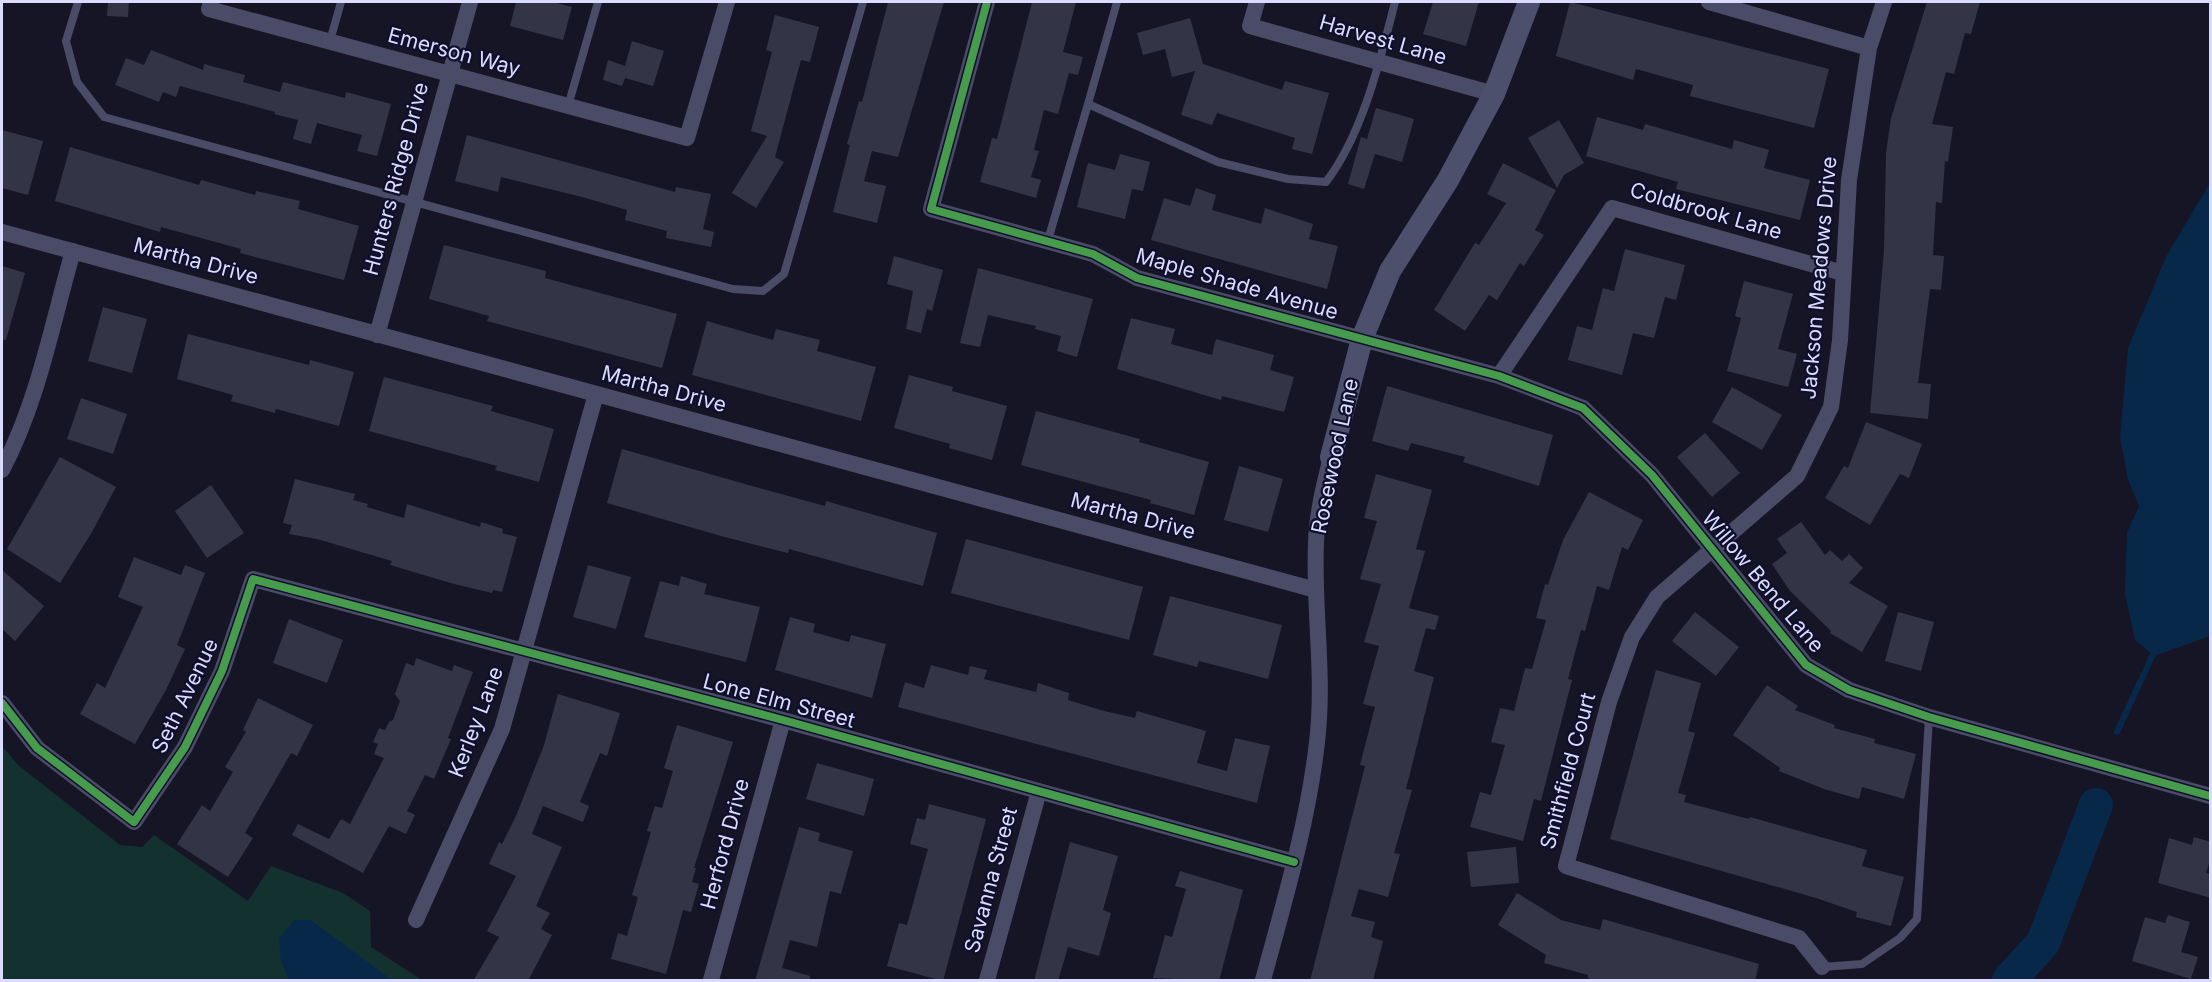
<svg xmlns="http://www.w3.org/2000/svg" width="2212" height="982" font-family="Inter,sans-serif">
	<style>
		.green { fill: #13322f }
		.water { fill: #082849 }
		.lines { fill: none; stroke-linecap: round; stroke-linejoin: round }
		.stream { stroke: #082849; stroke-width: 6 }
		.river { stroke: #082849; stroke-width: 34 }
		.building { fill: #343447 }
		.lane { stroke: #4a4c67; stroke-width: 8 }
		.street { stroke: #4a4c67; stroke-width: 16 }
		.secondary { stroke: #4d506c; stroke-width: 22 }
		.cycleway-casing { stroke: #100f2c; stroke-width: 11 }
		.cycleway { stroke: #469c4c; stroke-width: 8 }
		.labels { text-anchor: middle; stroke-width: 4.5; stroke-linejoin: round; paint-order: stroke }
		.street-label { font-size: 21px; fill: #dadbff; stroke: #100f2c }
	</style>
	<rect width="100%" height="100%" fill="#161526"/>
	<path class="green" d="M2 746 18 765 120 845 142 847 154 835 248 901 271 866 343 893 370 911 371 947 422 980H2Z"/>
	<path class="water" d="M2210 183V636L2154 656 2135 640 2125 594 2127 533 2139 506 2128 479 2120 437 2128 348 2167 255Z
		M294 920H311L392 980H289L281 961 279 939Z"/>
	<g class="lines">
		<path class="stream" d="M2117 732 2156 648"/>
		<path class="river" d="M2009 980 2043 943 2096 805"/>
	</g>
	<path class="building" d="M108 2H129L128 17 107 16Z
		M516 2H553L572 7 563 40 510 26Z
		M888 2H944L898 157 872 151 864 181 886 186 877 223 833 212 850 145 847 144 859 101 862 102Z
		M1032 2H1076L1063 52 1083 57 1078 75 1069 73 1058 114 1044 110 1034 150 1039 151 1031 177 1041 180 1036 198 980 182 992 138 997 139Z
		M1433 2H1479L1466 46 1423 34Z
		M1570 2 1829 69 1814 128 1690 96 1693 85 1636 69 1633 80 1556 56Z
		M1927 2H1980L1971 34 1965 33 1954 74 1946 72 1932 124 1953 127 1948 162 1945 161 1942 203 1936 202 1933 255 1944 256 1941 290 1930 289 1918 383 1931 384 1928 419 1870 413 1884 250 1886 153 1891 118Z
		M775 15 819 27 810 62 801 60 775 157 784 162 756 208 732 193 767 136 751 131 772 52 766 50Z
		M1190 18 1203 64 1282 90 1285 81 1329 93 1312 154 1292 149 1295 138 1217 113 1212 125 1181 115 1195 71 1172 77 1165 49 1143 55 1137 33Z
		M632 41 664 51 653 86 625 78 622 86 603 80 608 60 625 66Z
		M151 50 203 70 204 64 245 75 243 82 280 92 283 82 345 98 346 92 391 104 377 156 357 151 362 135 317 123 311 144 293 139 298 120 274 114 275 112 180 86 176 97 163 92 159 102 115 85 126 58 144 65Z
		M1376 108 1414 119 1402 162 1375 154 1364 189 1348 184 1361 137 1367 139Z
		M1597 117 1643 130 1645 124 1732 149 1734 140 1769 150 1764 168 1810 180 1800 220 1676 189 1678 182 1586 156Z
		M1559 120 1584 163 1564 175 1557 188 1528 138Z
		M2 130 43 141 28 195 2 188Z
		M467 135 675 192 676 187 711 194 703 229 714 232 711 247 666 238 667 231 625 220 627 210 582 197 501 177 498 192 455 181Z
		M70 147 199 185 201 180 255 195 256 191 300 201 298 209 359 226 344 280 240 253 241 249 161 227 160 232 55 201Z
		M1120 154 1150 162 1143 191 1132 189 1125 219 1077 207 1088 163 1115 170Z
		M1503 163 1556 190 1535 230 1544 235 1524 266 1520 263 1497 300 1489 295 1465 331 1434 310 1475 243 1479 245 1506 203 1487 194Z
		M1196 188 1216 195 1212 210 1261 224 1265 208 1313 224 1309 239 1338 246 1327 289 1151 240 1164 198 1190 206Z
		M444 245 546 271 545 278 677 314 662 368 487 321 489 316 429 299Z
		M1625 249 1685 265 1676 300 1665 297 1654 338 1633 333 1622 375 1568 360 1577 326 1592 330 1603 288 1614 291Z
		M894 256 943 270 932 311 927 309 921 333 906 329 913 291 887 284Z
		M2 266 25 273 6 340H2Z
		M978 268 1093 299 1077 357 1057 351 1061 336 1035 329 1036 326 988 315 980 347 960 343Z
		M1744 281 1793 294 1778 349 1797 354 1788 387 1727 371 1741 318 1735 316Z
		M103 307 147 319 132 373 88 361Z
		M1131 318 1175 329 1171 344 1212 355 1216 339 1274 355 1270 370 1294 377 1284 412 1222 396 1221 400 1117 369Z
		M707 321 773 340 776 329 820 340 817 351 876 367 861 421 692 375Z
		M188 334 309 365 310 360 354 372 339 426 276 409 275 413 231 401 233 395 177 379Z
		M909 375 953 387 952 391 1007 406 992 460 949 448 950 444 894 428Z
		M384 377 493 406 491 411 554 429 539 482 495 470 497 466 369 431Z
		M1387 386 1553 435 1539 486 1463 462 1465 457 1411 443 1408 451 1372 441Z
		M1732 387 1782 415 1762 450 1712 422Z
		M81 398 127 414 113 454 67 439Z
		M1036 411 1140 439 1139 442 1209 462 1194 515 1150 503 1151 500 1021 465Z
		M1866 422 1922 444 1909 478 1900 474 1870 525 1825 498 1844 466 1848 468Z
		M1705 433 1740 473 1712 497 1677 457Z
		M622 449 759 488 825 506 826 501 937 533 923 586 789 549 788 553 721 536 607 503Z
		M60 457 116 487 92 532 60 583 7 549Z
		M1239 466 1283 479 1268 532 1224 520Z
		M1376 474 1432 490 1416 549 1425 551 1409 608 1439 616 1435 630 1426 628 1414 671 1434 677 1406 789 1412 790 1394 853 1400 854 1388 897 1359 889 1351 916 1375 922 1371 937 1383 941 1373 981H1310L1365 766 1360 765 1375 707 1363 704 1379 646 1364 642 1381 584 1360 579 1377 521 1364 518Z
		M295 479 355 494 353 500 368 504 367 507 404 518 407 504 480 527 481 522 503 529 502 533 517 537 502 592 493 590 492 593 454 584 390 565 392 561 317 539 289 534 292 525 283 523Z
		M211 485 244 533 207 558 175 511Z
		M1589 492 1643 520 1628 550 1622 547 1609 590 1597 586 1585 631 1581 630 1568 679 1572 680 1541 801 1534 799 1523 841 1470 827 1480 792 1491 795 1505 745 1491 742 1500 708 1514 711 1525 668 1532 669 1546 620 1536 618 1545 584 1548 585 1563 540Z
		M1801 522 1825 555 1830 550 1842 561 1849 554 1863 568 1849 583 1888 606 1862 652 1830 633 1831 631 1790 591 1772 564 1787 553 1777 539Z
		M966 539 1143 587 1129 640 951 593Z
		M134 557 181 575 185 565 205 573 177 645 185 649 166 690 135 744 80 714 97 683 105 688 143 607 118 597Z
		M588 565 631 577 616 629 573 617Z
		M2 570 44 606 15 641 2 629Z
		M681 576 707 584 704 594 760 607 746 662 644 637 660 581 679 586Z
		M1170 596 1282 625 1268 679 1199 661 1197 667 1153 655Z
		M1695 612 1739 647 1716 676 1672 641Z
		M1898 612 1934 622 1921 671 1885 661Z
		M790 617 815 624 813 632 849 642 851 635 886 644 872 698 775 670Z
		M289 619 343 640 327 683 273 663Z
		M416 658 452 671 454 665 473 672 448 738 451 739 434 779 425 775 407 811 415 815 406 834 389 826 363 873 292 835 298 824 329 839 341 819 350 824 384 758 374 754 378 744 373 742 379 728 385 730 389 722 393 720 400 701 395 694 406 663 414 666Z
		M931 665 968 675 970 666 987 670 984 679 1036 692 1038 683 1069 693 1068 700 1104 711 1135 718 1137 711 1206 731 1197 763 1227 771 1235 738 1270 746 1257 803 898 707 905 682 924 688Z
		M1656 670 1701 683 1688 731 1695 733 1678 793 1686 795 1684 802 1749 819 1750 817 1867 850 1862 866 1904 877 1891 926 1856 917 1857 912 1816 898 1610 839Z
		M1767 685 1798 706 1795 710 1835 725 1834 728 1875 739 1874 743 1916 754 1904 799 1862 787 1859 799 1824 789 1779 771 1780 768 1733 735Z
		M558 694 620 713 607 756 600 753 580 802 589 806 583 822 543 806 532 834 562 847 536 906 550 913 541 929 552 935 528 981H473L499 937 487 931 516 876 489 864 499 842 502 844 516 816 544 745Z
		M258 698 313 725 297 756 291 753 245 833 253 838 228 877 177 844 202 805 210 811 233 772 225 767 246 732 243 730Z
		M677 725 733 742 694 868H696L692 882 699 884 691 912 683 910 666 974 611 959 618 933 627 936 638 897 632 895 651 832 647 831 655 806 662 808 673 771 664 768Z
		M817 763 874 779 864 816 806 799Z
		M929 804 986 819 943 981 887 966 899 923 907 925 928 849 910 844 917 818 925 820Z
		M799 827 820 833 818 841 853 851 841 894 830 891 817 947 790 940 782 968 810 976V981H755Z
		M2194 837 2211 842V857L2206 873 2211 874V898L2158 883 2169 838 2192 845Z
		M1070 842 1118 856 1103 910 1111 913 1099 956 1068 947 1058 981H1034Z
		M1516 847 1519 883 1471 887 1467 852Z
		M1180 871 1243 890 1219 981 1153 978 1165 935 1172 937 1186 889 1175 886Z
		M1517 893 1561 920 1600 930 1603 919 1759 964 1755 981H1598L1588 978V975L1544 963 1546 955 1498 925Z
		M2168 915 2190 922 2181 952 2198 957 2191 979 2132 961 2145 917 2165 923Z"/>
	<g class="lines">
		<path class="lane" d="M78 2 66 41 77 82 104 117 733 289 763 291 784 274 863 2
			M1117 2 1088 104 1218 162 1288 179 1326 182C1363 134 1380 60 1395 2
			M330 41 341 2
			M568 106 598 2
			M1048 240 1088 104
			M1822 967 1862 964 1900 938 1917 919 1929 717"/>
		<path class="street" d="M211 2 209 9 687 138 727 2
			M987 2 931 209 1093 254 1137 278 1499 376 1583 408 1652 475 1806 665 1849 690 1929 717 2210 796
			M1257 2 1250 26 1494 94
			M1709 2 1869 48
			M2 232 1316 590
			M377 335 470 2
			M1499 376 1612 208 1843 273
			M2 470C38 402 52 324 73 251
			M2 703 37 748 134 822 185 747 222 671 253 579 783 720 1294 862
			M416 920 502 729 596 394
			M1822 967 1799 938 1566 866 1609 702 1632 637 1657 597 1797 476 1831 407 1840 340 1849 180 1869 48 1884 2
			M711 980 783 720
			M987 980 1039 791
			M1263 980C1284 902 1308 823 1317 742 1325 675 1313 608 1316 542 1317 513 1324 485 1331 457"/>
		<path class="secondary" d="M1331 457 1362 339 1390 271 1448 180 1494 94 1529 2"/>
		<g class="cycleway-casing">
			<path id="cycleway" d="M987 2 931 209 1093 254 1137 278 1499 376 1583 408 1652 475 1806 665 1849 690 1929 717 2210 796
				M2 703 37 748 134 822 185 747 222 671 253 579 783 720 1294 862"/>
		</g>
		<use href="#cycleway" class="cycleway"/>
	</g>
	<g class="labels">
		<g class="street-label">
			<text transform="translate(1383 40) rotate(16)" y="7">Harvest Lane</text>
			<text transform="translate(454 52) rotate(15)" y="7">Emerson Way</text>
			<text transform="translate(396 179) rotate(-75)" y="7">Hunters Ridge Drive</text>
			<text transform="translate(1706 211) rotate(16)" y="7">Coldbrook Lane</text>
			<text transform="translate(196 261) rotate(15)" y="7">Martha Drive</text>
			<text transform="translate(1819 278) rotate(-85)" y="7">Jackson Meadows Drive</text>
			<text transform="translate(1237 284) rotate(16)" y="7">Maple Shade Avenue</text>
			<text transform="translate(664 389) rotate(15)" y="7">Martha Drive</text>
			<text transform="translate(1335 456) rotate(-78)" y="7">Rosewood Lane</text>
			<text transform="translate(1133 516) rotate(15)" y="7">Martha Drive</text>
			<text transform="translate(1763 582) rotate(50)" y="7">Willow Bend Lane</text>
			<text transform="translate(185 696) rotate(-64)" y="7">Seth Avenue</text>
			<text transform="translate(779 701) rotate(15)" y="7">Lone Elm Street</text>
			<text transform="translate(476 722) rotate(-69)" y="7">Kerley Lane</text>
			<text transform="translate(1568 771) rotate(-75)" y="7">Smithfield Court</text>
			<text transform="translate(725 844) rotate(-75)" y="7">Herford Drive</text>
			<text transform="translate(991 880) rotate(-75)" y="7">Savanna Street</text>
		</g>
	</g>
	<rect width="2212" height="982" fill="none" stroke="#dadbff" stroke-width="6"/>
</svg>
